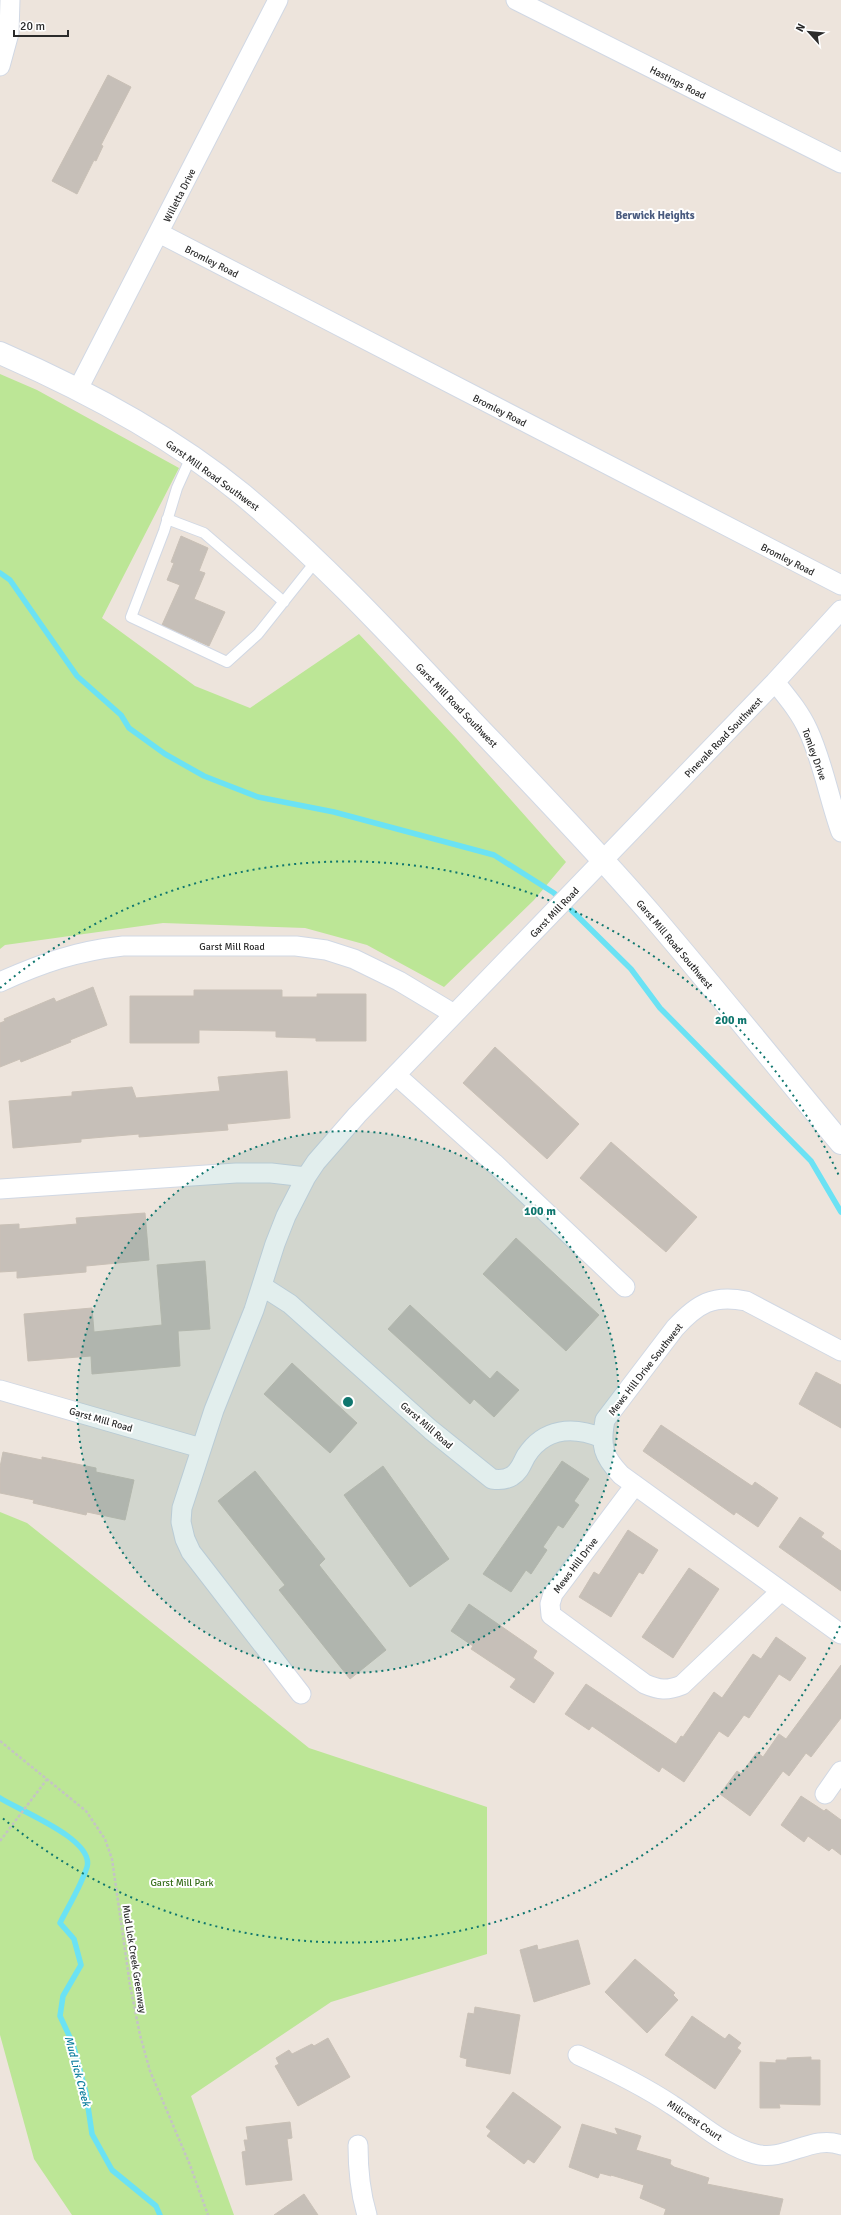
<svg xmlns="http://www.w3.org/2000/svg" width="841" height="2215" font-family="Signika,sans-serif">
	<style>
		.green { fill: #bce696 }
		.lines { fill: none; stroke-linecap: round; stroke-linejoin: round }
		.stream { stroke: #6be2f4; stroke-width: 5.5 }
		.building { fill: #c6bfb8; stroke: #c9c0b6 }
		.service-casing { stroke: #d1d8e4; stroke-width: 12 }
		.minor-casing { stroke: #d1d8e4; stroke-width: 21 }
		.tertiary-casing { stroke: #d1d8e4; stroke-width: 24 }
		.path { stroke: #c4c4c4; stroke-width: 2.5; stroke-dasharray: 3 2; stroke-linecap: butt }
		.service { stroke: #fff; stroke-width: 10 }
		.minor { stroke: #fff; stroke-width: 19 }
		.tertiary { stroke: #fff; stroke-width: 22 }
		.ring { fill: none; stroke: #0f766e; stroke-width: 2; stroke-dasharray: 2 4 }
		.labels { text-anchor: middle; stroke-width: 4; stroke-linejoin: round; paint-order: stroke }
		.street-label { font-size: 10px; fill: #2b2b2b; stroke: #fff }
		.park-label { font-size: 10px; fill: #346c17; stroke: #fff }
		.neighbourhood-label { font-size: 11px; font-weight: bold; fill: #495a7e; stroke: #fff }
		.water-label { font-size: 11px; font-style: italic; fill: #087c9c; stroke: #fff }
		.centre { fill: #0f766e; stroke: #fff; stroke-width: 2 }
		.ring-label { font-size: 12px; text-anchor: middle; font-weight: bold; fill: #0f766e; stroke: #fff; stroke-width: 4; stroke-linejoin: round; paint-order: stroke }
	</style>
	<rect width="100%" height="100%" fill="#ede4dc"/>
	<path class="green" d="M0 374 37 390 179 468 102 618 195 686 250 708 359 634 456 738 566 862 534 900 444 987 367 945 305 928 163 923 5 945 0 949Z
		M0 1512 27 1523 309 1748 487 1807V1954L331 2002 191 2096 234 2215H72L34 2159 0 2035Z"/>
	<g class="lines">
		<path class="stream" d="M0 573 10 580 77 676 121 715 129 728 165 754 204 776 258 797 334 812 494 855 554 893 631 969 660 1008 811 1161 841 1212
			M0 1798C18 1810 95 1839 87 1867 81 1886 69 1905 60 1923L74 1939 81 1965 63 1996 60 2016 73 2044 86 2093 92 2134 112 2170 156 2206 160 2215"/>
	</g>
	<path class="building" d="M108 75 131 87 101 145 103 146 96 161 94 160 77 194 52 181Z
		M181 536 208 548 199 571 205 573 194 599 225 612 209 646 162 625 180 585 167 580 174 563 171 562Z
		M93 987 107 1025 70 1040 71 1042 21 1062 20 1059 0 1067V1023L5 1021 4 1019 54 998 56 1002Z
		M194 990H282V997H317V994H366V1041H316V1038L276 1037V1031L199 1030V1043H130V996H194Z
		M495 1047 579 1124 547 1159 463 1083Z
		M287 1071 290 1118 227 1124 228 1130 139 1137V1134L81 1139V1142L13 1148 9 1101 72 1096V1092L132 1087 136 1098 220 1091 218 1077Z
		M611 1142 697 1217 666 1252 580 1178Z
		M145 1213 149 1260 86 1266V1272L17 1278V1271L0 1272V1225L19 1224V1229L77 1224 76 1218Z
		M516 1238 599 1315 566 1351 483 1274Z
		M205 1261 210 1329 178 1331 180 1366 92 1374 91 1356 28 1361 24 1314 92 1308 94 1332 162 1325 157 1265Z
		M410 1305 490 1379 497 1371 519 1390 494 1417 474 1399 470 1404 388 1329Z
		M292 1363 357 1423 330 1453 264 1394Z
		M816 1372 841 1385V1428L799 1404Z
		M661 1425 752 1486 755 1482 778 1498 758 1527 736 1512 734 1515 643 1451Z
		M3 1452 42 1460V1457L96 1468V1472L134 1480 125 1520 87 1512 86 1515 33 1503 34 1500 0 1493V1467Z
		M562 1461 589 1479 574 1501 579 1505 563 1528 558 1525 543 1547 547 1550 531 1574 526 1570 511 1592 483 1574Z
		M383 1466 449 1559 410 1587 344 1495Z
		M255 1471 325 1559 319 1565 386 1650 350 1679 279 1590 285 1585 218 1501Z
		M800 1517 824 1533 821 1537 841 1551V1591L779 1547Z
		M628 1530 658 1550 643 1574 639 1572 611 1617 579 1597 594 1572 599 1575Z
		M689 1568 719 1589 673 1658 642 1637Z
		M469 1604 537 1651 533 1658 554 1673 534 1703 510 1687 516 1679 471 1649 473 1646 451 1631Z
		M776 1637 806 1658 790 1681 779 1674 749 1718 744 1715 728 1737 719 1731 684 1782 662 1767 659 1772 592 1726 589 1730 565 1714 586 1684 676 1744 681 1736 683 1737 714 1692 722 1698 753 1654 761 1659Z
		M841 1665V1718L811 1757 806 1753 789 1776 783 1771 750 1816 720 1794 737 1771 741 1774 757 1752 763 1757 779 1734 786 1739Z
		M801 1796 824 1811 826 1809 841 1820V1855L832 1848 829 1851 808 1836 804 1842 781 1825Z
		M578 1940 590 1984 534 2002 520 1950 537 1945 538 1950Z
		M635 1959 675 1993 673 1995 678 2000 647 2033 605 1992Z
		M475 2007 520 2015 510 2074 466 2066 467 2059 460 2057 468 2013 474 2014Z
		M692 2016 725 2039 729 2034 741 2043 737 2048 741 2051 715 2089 665 2055Z
		M328 2038 350 2077 298 2106 275 2066 279 2064 276 2058 289 2050 292 2054 312 2044 314 2046Z
		M811 2057V2060H820V2105L779 2104 780 2108H760V2062L776 2063V2060H787V2058Z
		M513 2092 561 2127 534 2163 528 2159 524 2164 487 2136 491 2131 486 2127Z
		M290 2122 292 2138 287 2139 292 2180 246 2185 242 2152 246 2151 244 2140H248L246 2127Z
		M582 2124 618 2135 615 2128 641 2136 636 2150 671 2160 670 2164 674 2167 709 2178 707 2184 783 2199 779 2215H664L666 2209 640 2198 644 2185 611 2175V2176L600 2173 598 2178 569 2167Z
		M304 2194 318 2215H274Z"/>
	<g class="lines">
		<g class="service-casing">
			<path id="service" d="M191 457 177 488 164 531 131 617 227 662 258 634 316 561
				M167 519 204 533 284 602"/>
		</g>
		<g class="minor-casing">
			<path id="minor" d="M516 0 841 163
				M0 66 9 33 10 0
				M159 233 841 585
				M78 389 278 0
				M775 682C787 697 800 712 808 730 823 762 829 799 841 832
				M0 982C42 963 77 951 123 946H296L326 950 354 959 399 981 454 1014
				M396 1075 494 1163 625 1287
				M0 1189 236 1173H271L306 1177
				M262 1286 290 1304 431 1430 492 1479C499 1480 506 1480 512 1476 520 1471 522 1463 526 1456 544 1428 573 1426 602 1438
				M841 1351 746 1301C713 1294 697 1304 675 1328L605 1420C600 1446 603 1456 621 1475L841 1634
				M0 1390 201 1448
				M635 1485 553 1594 550 1604 551 1615 645 1684C659 1690 667 1691 682 1685L781 1591
				M301 1694 191 1552 185 1539 181 1522 182 1508 214 1410 254 1310 275 1244 286 1216 306 1177 316 1162 357 1115 775 682 841 610
				M825 1794 841 1771
				M578 2055C611 2070 642 2085 672 2105 699 2122 724 2146 755 2154 785 2162 813 2134 841 2145
				M358 2145C358 2169 360 2192 367 2215"/>
		</g>
		<g class="tertiary-casing">
			<path id="tertiary" d="M0 353C85 390 170 435 242 494 325 563 397 642 471 720 532 784 593 847 650 913 715 989 777 1066 841 1143"/>
		</g>
		<path class="path" d="M0 1741 86 1811 105 1839 112 1859 130 1985 140 2035 150 2071 190 2165 208 2215
			M0 1841 48 1778"/>
		<use href="#service" class="service"/>
		<use href="#minor" class="minor"/>
		<use href="#tertiary" class="tertiary"/>
	</g>
	<circle cx="348" cy="1402" r="271" fill="#0f766e" fill-opacity=".12"/>
	<g class="ring">
		<circle cx="348" cy="1402" r="271"/>
		<path d="M840 1626A541 541 0 0 1 0 1816M0 988A541 541 0 0 1 840 1178"/>
	</g>
	<g class="labels">
		<g class="street-label">
			<text transform="translate(678 82) rotate(27)" y="4">Hastings Road</text>
			<text transform="translate(179 195) rotate(-63)" y="4">Willetta Drive</text>
			<text transform="translate(212 261) rotate(27)" y="4">Bromley Road</text>
			<text transform="translate(500 410) rotate(27)" y="4">Bromley Road</text>
			<text transform="translate(213 475) rotate(36)" y="4">Garst Mill Road Southwest</text>
			<text transform="translate(788 559) rotate(27)" y="4">Bromley Road</text>
			<text transform="translate(457 705) rotate(46)" y="4">Garst Mill Road Southwest</text>
			<text transform="translate(723 737) rotate(-46)" y="4">Pinevale Road Southwest</text>
			<text transform="translate(815 754) rotate(70)" y="4">Tomley Drive</text>
			<text transform="translate(554 912) rotate(-46)" y="4">Garst Mill Road</text>
			<text transform="translate(675 944) rotate(50)" y="4">Garst Mill Road Southwest</text>
			<text x="232" y="950">Garst Mill Road</text>
			<text transform="translate(645 1369) rotate(-52)" y="4">Mews Hill Drive Southwest</text>
			<text transform="translate(101 1419) rotate(16)" y="4">Garst Mill Road</text>
			<text transform="translate(427 1425) rotate(41)" y="4">Garst Mill Road</text>
			<text transform="translate(575 1565) rotate(-53)" y="4">Mews Hill Drive</text>
			<text transform="translate(135 1959) rotate(81)" y="4">Mud Lick Creek Greenway</text>
			<text transform="translate(695 2120) rotate(34)" y="4">Millcrest Court</text>
		</g>
		<g class="park-label">
			<text x="182" y="1886">Garst Mill Park</text>
		</g>
		<g class="neighbourhood-label">
			<text x="655" y="219">Berwick Heights</text>
		</g>
		<g class="water-label">
			<text transform="translate(78 2071) rotate(75)" y="4">Mud Lick Creek</text>
		</g>
	</g>
	<circle cx="348" cy="1402" r="6" class="centre"/>
	<g class="ring-label">
		<text x="731" y="1024">200 m</text>
		<text x="540" y="1215">100 m</text>
	</g>
	<g transform="translate(809 32) rotate(297)" stroke="#ffffff" stroke-width="3" paint-order="stroke">
	<path d="M0-3L7 15L0 10L-7 15Z" fill="#2b2b2b"/>
	<text y="-6" font-size="11" font-weight="bold" text-anchor="middle" fill="#2b2b2b">N</text>
	</g>
	<path d="M14 30v6h54v-6" fill="none" stroke="#2b2b2b" stroke-width="2"/>
	<text x="20" y="30" font-size="12" fill="#2b2b2b" stroke="#ffffff" stroke-width="3" paint-order="stroke">20 m</text>
</svg>
